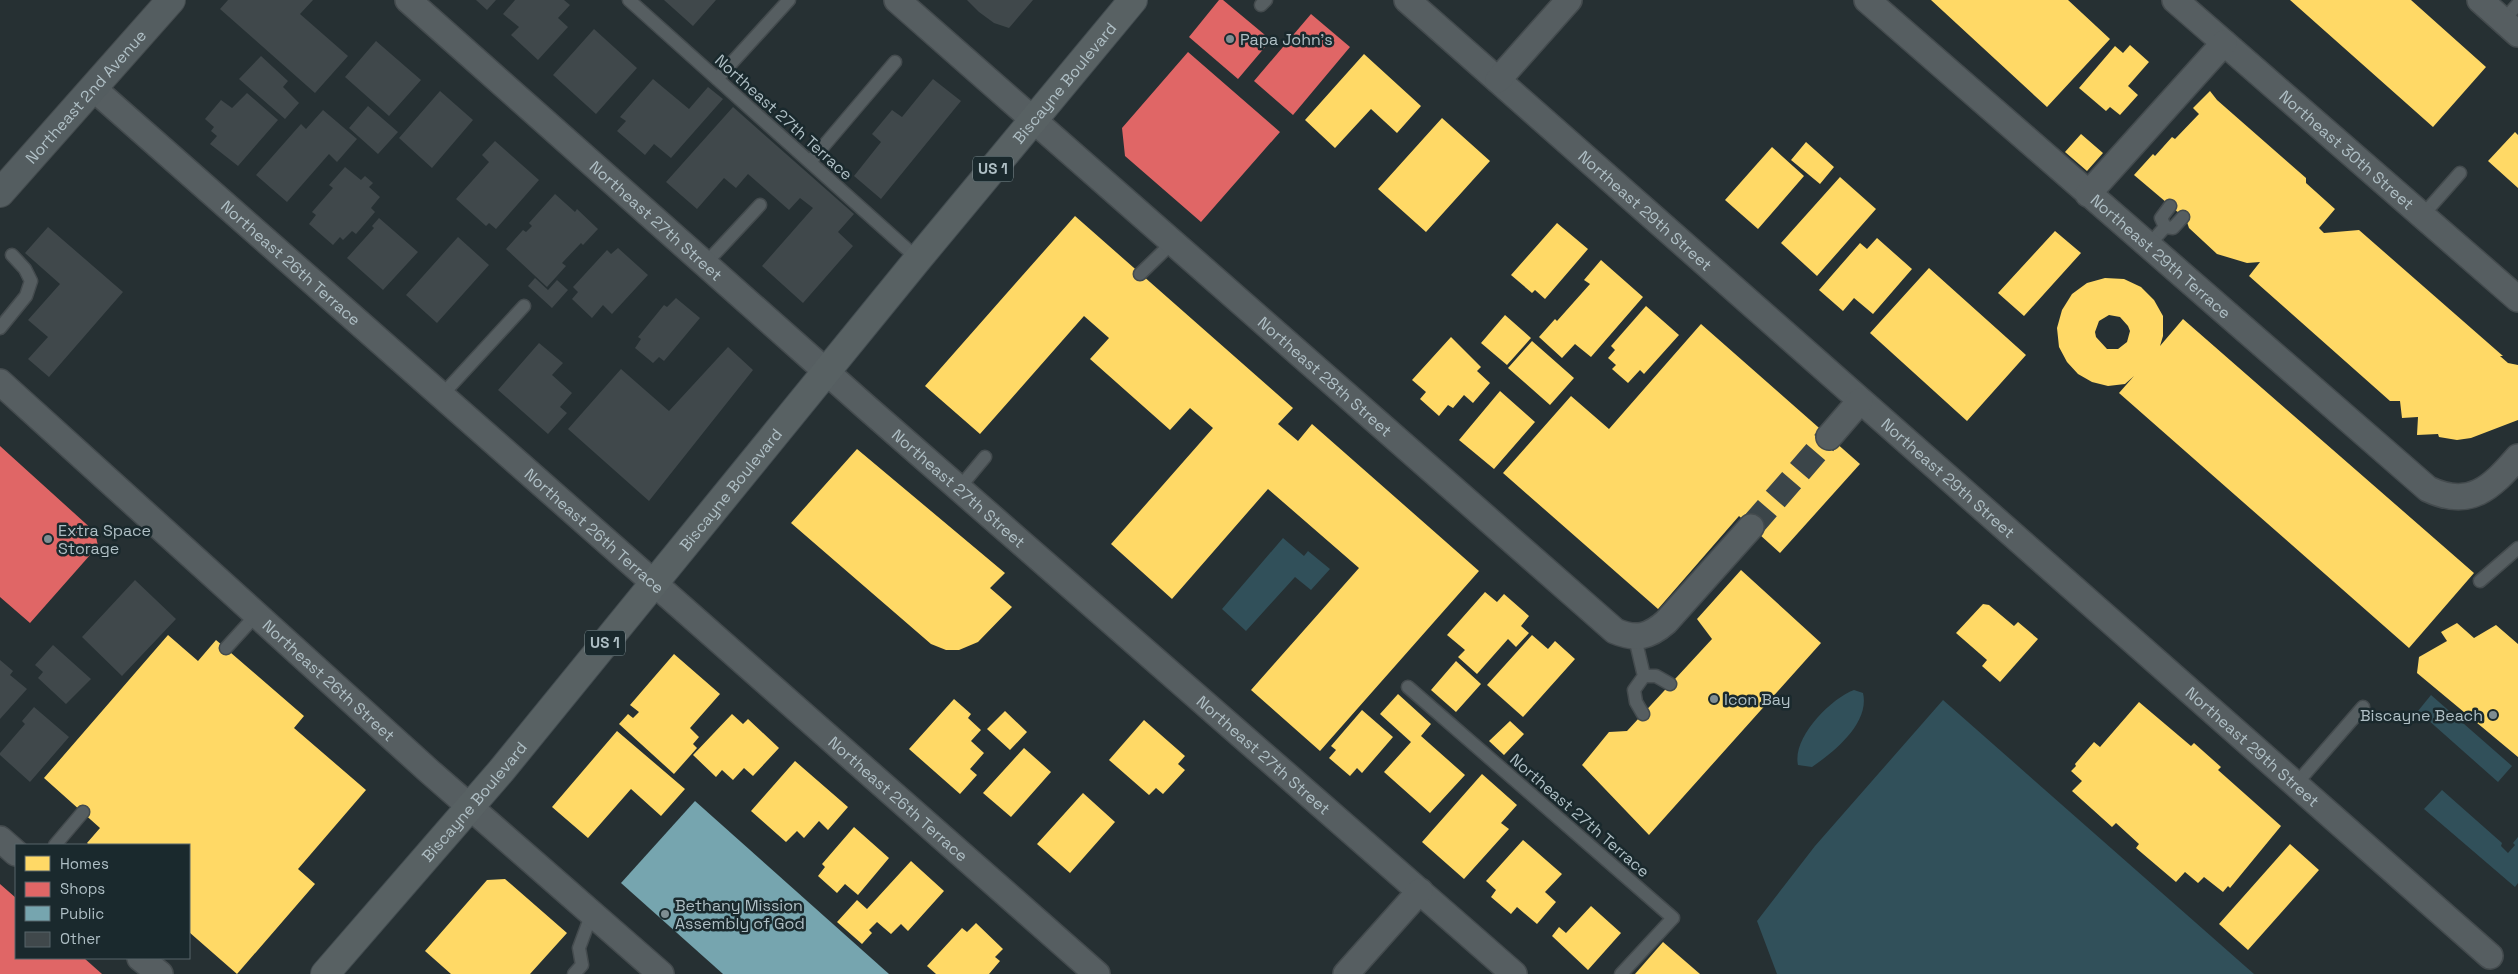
<svg xmlns="http://www.w3.org/2000/svg" width="2518" height="974" font-family="'Space Grotesk',sans-serif">
	<style>
		.water { fill: #31505a }
		.homes { fill: #ffd966; fill-rule: evenodd }
		.shops { fill: #e06666 }
		.public { fill: #76a5af }
		.building { fill: #40484b }
		.lines { fill: none; stroke-linecap: round; stroke-linejoin: round }
		.street-tunnel { stroke: #3b4549; stroke-width: 25; stroke-dasharray: 25 12; stroke-linecap: butt }
		.lane-casing { stroke: #444b4e; stroke-width: 15 }
		.street-casing { stroke: #444b4e; stroke-width: 28 }
		.secondary-casing { stroke: #444b4e; stroke-width: 30 }
		.primary-casing { stroke: #434c50; stroke-width: 30 }
		.lane { stroke: #565e61; stroke-width: 12 }
		.street { stroke: #565e61; stroke-width: 25 }
		.secondary { stroke: #545d60; stroke-width: 28 }
		.primary { stroke: #586163; stroke-width: 28 }
		.poi-dot { fill: #7f8d92; stroke: #1a292d; stroke-width: 2 }
		.labels { text-anchor: middle; stroke-width: 5; stroke-linejoin: round; paint-order: stroke }
		.shield { fill: #1a292d; stroke: #829297; stroke-width: 1 }
		.shield-label { font-size: 15px; font-weight: bold; fill: #afbfc5 }
		.poi-label { font-size: 16px; fill: #afbfc5; stroke: #1a292d; text-anchor: start }
		.street-label { font-size: 16px; fill: #afbfc5; stroke: #1a292d }
	</style>
	<rect width="100%" height="100%" fill="#263033"/>
	<path class="water" d="M1283 538 1304 556 1308 551 1330 569 1311 590 1295 577 1246 631 1222 609Z
		M1854 690 1863 693C1870 723 1834 752 1812 767L1798 765C1792 738 1830 699 1854 690Z
		M2431 695 2512 766 2498 782 2418 711Z
		M1943 700 2254 974H1777L1757 921 1815 846Z
		M2442 790 2502 843 2501 846 2508 853 2515 845 2513 843 2518 837V883L2515 887 2424 809Z"/>
	<path class="homes" d="M1931 0H2068L2110 39 2047 107Z
		M2290 0H2411L2486 67 2433 127Z
		M2130 45 2149 62 2128 86 2138 95 2120 115 2110 107 2106 111 2079 88 2115 46 2123 53Z
		M1364 54 1421 106 1397 133 1371 109 1335 148 1305 120Z
		M2210 91 2217 100 2306 178V183L2335 209 2319 228 2324 233 2359 230 2503 356H2500L2508 363 2518 365V420L2471 438 2457 440 2439 437 2438 434 2417 435 2418 417 2402 418 2400 401H2390L2249 276 2260 262 2247 263 2217 254 2189 228 2186 219 2134 175 2153 154 2155 156 2172 137 2175 139 2199 114 2193 108Z
		M1442 118 1490 161 1426 232 1378 189Z
		M2515 132 2518 135V188L2488 161Z
		M2081 134 2103 153 2087 171 2065 152Z
		M1806 142 1834 167 1820 184 1791 160Z
		M1772 147 1804 176 1758 229 1725 200Z
		M1840 177 1876 209 1817 276 1781 243Z
		M1075 216 1293 408 1278 424 1298 441 1312 424 1479 571 1320 751 1251 690 1359 568 1268 489 1172 599 1111 544 1213 428 1190 408 1170 430 1090 359 1109 338 1084 316 980 434 925 386Z
		M1557 223 1588 249 1545 299 1535 290 1532 293 1511 275Z
		M2055 231 2081 253 2024 316 1998 293Z
		M1877 238 1912 269 1873 314 1854 298 1843 311 1819 290 1860 243 1867 249Z
		M1601 260 1643 297 1591 357 1575 344 1562 358 1539 337 1555 319 1557 321 1590 284 1584 280Z
		M1929 268 2026 355 1967 421 1870 333Z
		M2105 278 2124 279 2141 287 2154 300 2163 316V336L2160 346 2183 319 2474 573 2409 648 2119 393 2134 376 2125 384 2108 386 2092 382 2078 374 2067 362 2059 347 2057 328 2062 310 2072 294 2087 283ZM2109 315 2120 317 2128 326 2130 331 2127 342 2118 349H2107L2096 337 2095 332 2099 321Z
		M1646 306 1679 335 1644 374 1640 370 1628 383 1612 369 1616 365 1608 358 1615 350 1611 346Z
		M1505 315 1531 338 1507 365 1481 343Z
		M1701 324 1860 464 1780 553 1739 516 1658 609 1503 473 1571 396 1609 429Z
		M1451 337 1481 367 1477 371 1490 383 1473 403 1464 395 1453 408 1448 405 1439 416 1420 399 1426 392 1412 380Z
		M1532 341 1574 378 1550 405 1508 368Z
		M1500 391 1535 422 1494 469 1459 440Z
		M857 449 1005 573 990 588 1012 607 978 642 959 650H946L931 644 791 523Z
		M1741 570 1821 643 1649 835 1582 765 1609 732 1627 731 1712 639 1697 619Z
		M1485 592 1497 602 1504 594 1529 616 1521 626 1529 633 1516 647 1508 639 1477 674 1458 657 1465 650 1447 635Z
		M1983 604 1989 605 2014 626 2018 622 2038 639 2000 682 1982 666 1987 660 1956 633Z
		M2457 623 2474 638 2496 625 2518 644V757L2417 673 2419 657 2447 641 2441 632Z
		M168 635 198 661 216 640 304 716 294 728 366 790 298 869 315 884 237 974 189 932V845H89L87 843 100 828 44 778Z
		M1532 635 1548 649 1555 641 1575 659 1523 717 1487 685Z
		M674 654 720 694 690 728 699 737 693 744 697 748 674 774 619 724 628 714 633 718 639 712 630 705Z
		M1456 661 1481 684 1456 712 1431 690Z
		M1398 694 1431 724 1421 736 1465 775 1430 813 1384 772 1411 742 1380 714Z
		M954 699 971 714 968 718 981 730 971 741 984 753 970 769 977 775 960 794 909 749Z
		M2139 702 2191 746 2194 743 2221 767 2218 770 2281 826 2230 888 2228 886 2223 892 2204 877 2198 883 2185 872 2176 882 2136 848 2139 844 2116 823 2112 827 2072 791 2082 781 2071 771 2076 766 2075 764 2094 742 2100 747Z
		M1362 710 1393 737 1362 773 1357 768 1350 776 1329 758 1336 750 1331 746Z
		M1005 711 1027 732 1010 750 987 729Z
		M732 714 743 724 748 719 779 748 753 776 744 768 733 780 722 770 716 777 693 755Z
		M1144 720 1185 756 1178 764 1185 770 1163 794 1156 788 1149 795 1109 760Z
		M1510 721 1524 734 1504 755 1489 741Z
		M617 731 685 789 661 816 631 789 588 838 552 807Z
		M1024 748 1051 772 1011 817 983 793Z
		M795 761 848 807 828 830 819 821 804 838 797 831 786 842 751 811Z
		M1482 774 1517 805 1501 823 1509 829 1464 879 1422 842Z
		M1083 793 1115 822 1070 873 1037 844Z
		M854 827 889 858 858 895 845 884 837 893 818 876 825 867 822 864Z
		M1523 840 1562 874 1545 892 1556 902 1537 924 1517 907 1511 914 1491 897 1496 890 1486 881Z
		M2290 844 2319 870 2248 950 2219 924Z
		M911 861 944 891 908 931 901 924 891 934 877 922 869 930 872 933 862 944 837 922 857 900 867 909Z
		M505 879 567 933 530 974H451L425 951 487 880Z
		M1591 906 1621 933 1588 970 1552 936 1559 927 1566 933Z
		M976 923 1003 949 995 957 1000 961 989 974H936L927 966 962 928 967 932Z
		M1663 942 1700 974H1635Z"/>
	<path class="shops" d="M1219 0H1223L1271 40 1238 79 1189 37Z
		M1311 14 1350 47 1293 115 1254 81Z
		M1188 52 1280 132 1201 222 1125 156 1122 128Z
		M0 446 95 532 98 546 30 623 0 597Z
		M0 884 16 898V958H84L102 974H0Z"/>
	<path class="public" d="M695 801 889 974H723L621 883Z"/>
	<path class="building" d="M228 0H313L300 14 348 56 315 93 220 9Z
		M476 0H496L487 10Z
		M515 0H564L570 5 558 18 568 27 538 60 511 35 519 27 503 14Z
		M664 0H716L693 26Z
		M967 0H1033L1009 28 994 23 979 12Z
		M594 29 637 68 596 114 553 75Z
		M376 41 421 80 389 116 345 77Z
		M261 56 288 81 283 87 299 103 285 119 239 79Z
		M653 79 689 109 708 87 723 99 671 158 654 144 645 155 617 131 626 121 620 117Z
		M933 79 961 101 881 199 854 176 881 142 872 134 892 110 902 117Z
		M440 91 473 120 432 168 399 138Z
		M247 93 278 120 238 166 210 144 217 136 211 131 214 127 205 119 221 100 232 108Z
		M368 106 398 132 378 154 349 128Z
		M733 107 854 214 838 232 853 246 803 303 762 266 813 208 800 198 789 210 748 174 736 188 724 178 697 209 666 182Z
		M323 110 357 139 337 162 329 154 287 202 256 175 301 124 306 129Z
		M495 141 539 180 496 229 489 223 486 226 456 199 489 162 482 155Z
		M345 167 361 180 365 176 373 183 369 187 380 197 371 208 375 212 356 234 352 231 343 240 340 237 333 245 309 224 316 215 312 212 333 188 329 185Z
		M555 194 575 212 577 209 598 229 583 245 581 243 562 263 566 266 547 287 506 249 523 230 526 232 532 226 529 223Z
		M379 218 418 252 383 290 347 258 374 228 372 226Z
		M48 227 123 292 49 377 28 359 48 337 28 320 60 284 25 253Z
		M458 237 489 265 437 323 406 295Z
		M618 248 648 275 612 314 603 305 592 318 572 299 578 292 573 287 607 250 611 254Z
		M535 278 548 290 557 280 568 290 552 308 528 286Z
		M676 298 700 318 664 361 659 357 653 363 635 348 641 339 638 337 664 305 667 307Z
		M539 343 563 363 552 375 572 393 560 407 567 413 548 434 498 390Z
		M728 347 753 370 649 501 568 429 621 369 669 411Z
		M135 580 176 619 122 676 82 637Z
		M53 645 91 679 66 704 38 678 43 672 35 665Z
		M0 660 13 671 10 675 27 689 0 719Z
		M34 707 69 737 30 782 0 755V753L25 724 22 721Z"/>
	<g class="lines">
		<path class="street-tunnel" d="M1751 527 1829 437"/>
		<g class="lane-casing">
			<path id="lane" d="M629 0 918 259
				M1261 5 1266 0
				M2503 21 2518 4
				M717 79 789 0
				M810 162 895 62
				M2422 216 2460 173
				M2165 227 2161 218 2170 206
				M2165 227 2173 228 2183 217
				M2147 247 2165 227
				M706 263 760 205
				M1140 274 1173 242
				M0 328 26 296 31 281 25 269 12 255
				M442 395 524 306
				M960 487 985 457
				M2480 581 2518 548
				M1635 638 1644 676
				M226 648 257 614
				M1408 687 1673 918 1621 974
				M1643 714 1636 702 1634 690 1644 676H1656L1670 684
				M2296 784 2363 707
				M55 845 83 812
				M574 974 582 965 579 948 592 913"/>
		</g>
		<g class="street-casing">
			<g id="street">
				<path id="s1" d="M408 0 866 407 1514 974"/>
				<path id="s2" d="M897 0 1615 631C1636 640 1649 637 1666 622L1751 527"/>
				<path id="s3" d="M1407 0 2490 956"/>
				<path id="s4" d="M1867 0 2428 489C2470 509 2491 488 2518 457"/>
				<path id="s5" d="M2175 0 2518 299"/>
				<path d="M2480 0 2518 34"/>
				<path d="M1498 80 1569 0"/>
				<path id="s6" d="M93 88 1097 974"/>
				<path d="M2088 194 2224 43"/>
				<path id="s7" d="M0 382 430 772 661 974"/>
				<path d="M1829 437 1860 401"/>
				<path d="M0 839 16 853"/>
				<path d="M140 958 160 974"/>
				<path d="M1346 974 1420 891"/>
			</g>
		</g>
		<g class="secondary-casing">
			<g id="secondary">
				<path id="s8" d="M0 193 171 0"/>
			</g>
		</g>
		<g class="primary-casing">
			<g id="primary">
				<path id="s9" d="M325 974 501 771 918 259 1133 0"/>
			</g>
		</g>
		<use href="#lane" class="lane"/>
		<use href="#street" class="street"/>
		<use href="#secondary" class="secondary"/>
		<use href="#primary" class="primary"/>
	</g>
	<g class="poi-dot">
		<circle cx="1230" cy="39" r="5"/>
		<circle cx="48" cy="539" r="5"/>
		<circle cx="1714" cy="699" r="5"/>
		<circle cx="2493" cy="715" r="5"/>
		<circle cx="665" cy="914" r="5"/>
	</g>
	<g class="labels">
		<g class="shield">
			<rect x="973" y="156.5" width="40" height="25" rx="4"/>
			<rect x="585" y="630.5" width="40" height="25" rx="4"/>
		</g>
		<g class="shield-label">
			<text x="993" y="174">US 1</text>
			<text x="605" y="648">US 1</text>
		</g>
		<g class="poi-label">
			<text x="1240" y="45">Papa John's</text>
			<text x="58" y="536">Extra Space<tspan x="58" dy="18">Storage</tspan></text>
			<text x="1724" y="705">Icon Bay</text>
			<text x="2483" y="721" text-anchor="end">Biscayne Beach</text>
			<text x="675" y="911">Bethany Mission<tspan x="675" dy="18">Assembly of God</tspan></text>
		</g>
		<g class="street-label">
			<text dy="6" stroke="none"><textPath href="#s9" startOffset="1158">Biscayne Boulevard</textPath></text>
			<text dy="6" stroke="none"><textPath href="#s8" startOffset="129">Northeast 2nd Avenue</textPath></text>
			<text transform="translate(784 117) rotate(42)" y="6">Northeast 27th Terrace</text>
			<text dy="6" stroke="none"><textPath href="#s5" startOffset="228">Northeast 30th Street</textPath></text>
			<text dy="6" stroke="none"><textPath href="#s3" startOffset="318">Northeast 29th Street</textPath></text>
			<text dy="6" stroke="none"><textPath href="#s1" startOffset="332">Northeast 27th Street</textPath></text>
			<text dy="6" stroke="none"><textPath href="#s4" startOffset="390">Northeast 29th Terrace</textPath></text>
			<text dy="6" stroke="none"><textPath href="#s6" startOffset="264">Northeast 26th Terrace</textPath></text>
			<text dy="6" stroke="none"><textPath href="#s2" startOffset="570">Northeast 28th Street</textPath></text>
			<text dy="6" stroke="none"><textPath href="#s3" startOffset="722">Northeast 29th Street</textPath></text>
			<text dy="6" stroke="none"><textPath href="#s1" startOffset="736">Northeast 27th Street</textPath></text>
			<text dy="6" stroke="none"><textPath href="#s9" startOffset="632">Biscayne Boulevard</textPath></text>
			<text dy="6" stroke="none"><textPath href="#s6" startOffset="669">Northeast 26th Terrace</textPath></text>
			<text dy="6" stroke="none"><textPath href="#s7" startOffset="444">Northeast 26th Street</textPath></text>
			<text dy="6" stroke="none"><textPath href="#s3" startOffset="1128">Northeast 29th Street</textPath></text>
			<text dy="6" stroke="none"><textPath href="#s1" startOffset="1141">Northeast 27th Street</textPath></text>
			<text dy="6" stroke="none"><textPath href="#s6" startOffset="1074">Northeast 26th Terrace</textPath></text>
			<text dy="6" stroke="none"><textPath href="#s9" startOffset="228">Biscayne Boulevard</textPath></text>
			<text transform="translate(1580 815) rotate(41)" y="6">Northeast 27th Terrace</text>
		</g>
	</g>
	<rect x="15" y="844" width="175" height="115" fill="#1a292d" stroke="#56656a"/>
	<rect x="25" y="856" width="25" height="15" fill="#ffd966" stroke="#56656a"/>
	<text x="60" y="869" font-size="15" fill="#afbfc5">Homes</text>
	<rect x="25" y="882" width="25" height="15" fill="#e06666" stroke="#56656a"/>
	<text x="60" y="894" font-size="15" fill="#afbfc5">Shops</text>
	<rect x="25" y="906" width="25" height="15" fill="#76a5af" stroke="#56656a"/>
	<text x="60" y="919" font-size="15" fill="#afbfc5">Public</text>
	<rect x="25" y="932" width="25" height="15" fill="#40484b" stroke="#56656a"/>
	<text x="60" y="944" font-size="15" fill="#afbfc5">Other</text>
</svg>
